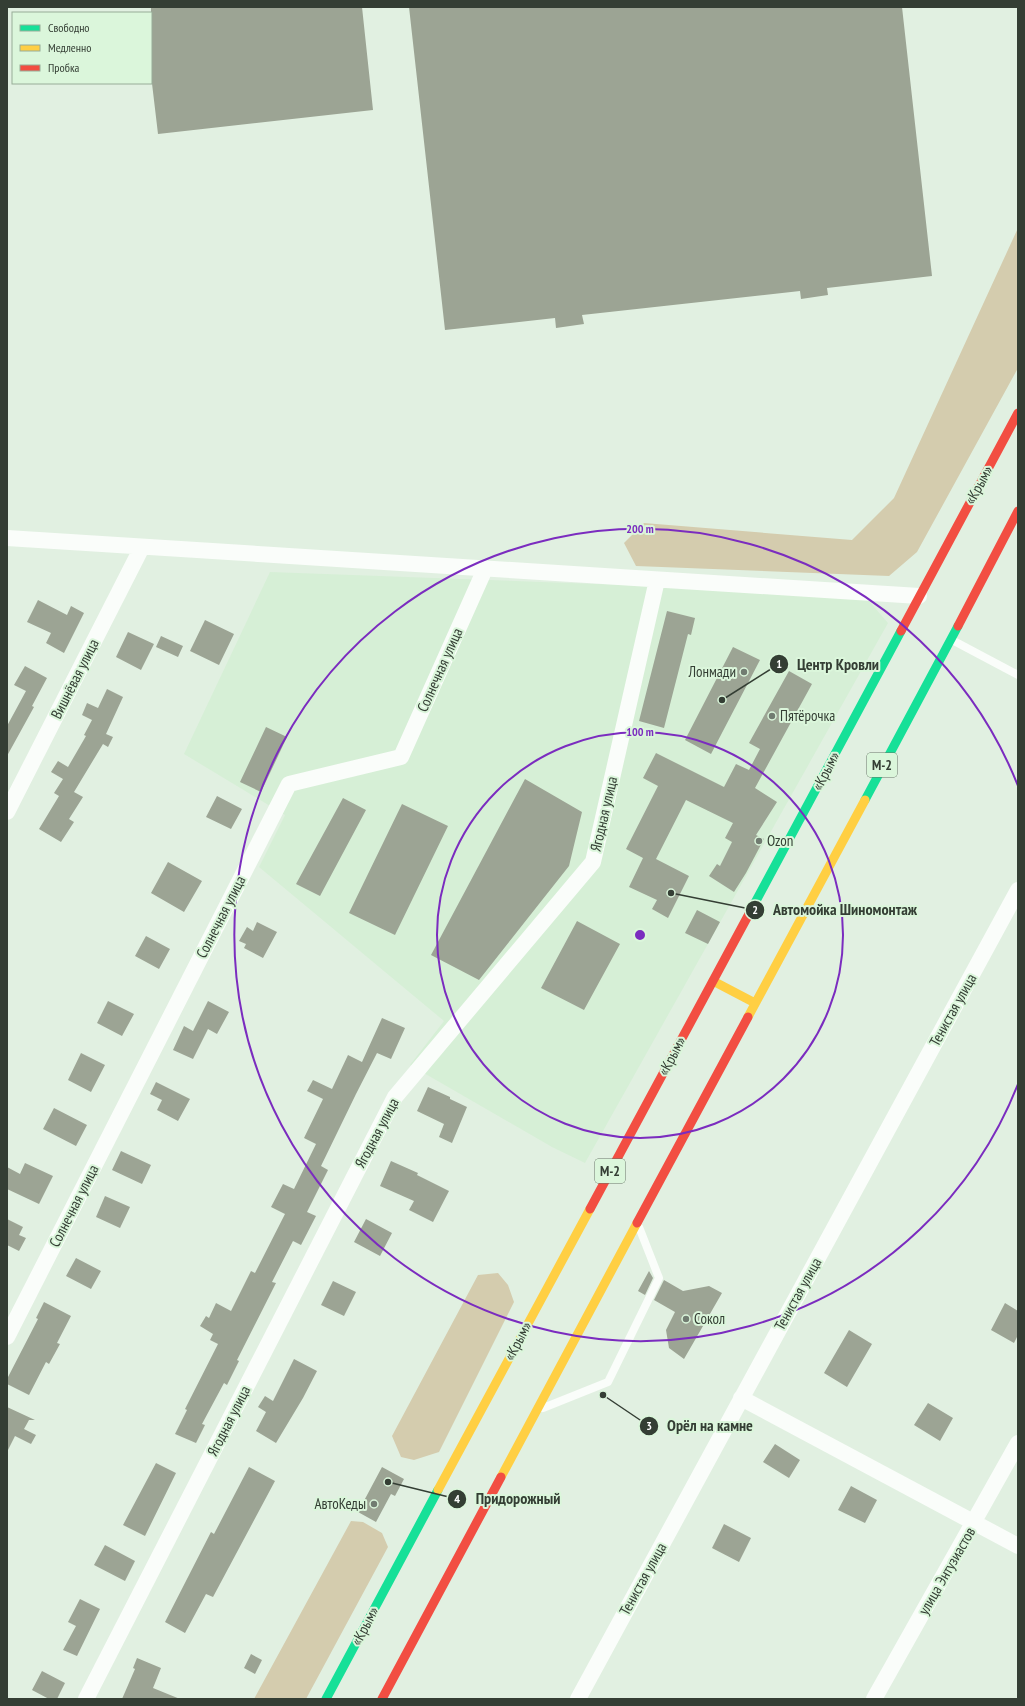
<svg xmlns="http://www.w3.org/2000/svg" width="1025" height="1706" font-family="'PT Sans Narrow',sans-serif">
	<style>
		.built { fill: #d6efd6 }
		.forest { fill: #d4ccae }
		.building { fill: #9ca494 }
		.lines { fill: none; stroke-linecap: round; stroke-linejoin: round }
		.lane { stroke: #fafdfa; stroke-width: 8 }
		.street { stroke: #fafdfa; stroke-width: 16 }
		.fast { stroke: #16e098; stroke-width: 9 }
		.slow { stroke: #ffcf43; stroke-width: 9 }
		.jam { stroke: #f24e42; stroke-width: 9 }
		.ring { fill: none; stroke: #7b2cbf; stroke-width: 2 }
		.poi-dot { fill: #717c71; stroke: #dbf6db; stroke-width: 1.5 }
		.labels { text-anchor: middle; stroke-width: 4; stroke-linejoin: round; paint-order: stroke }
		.shield { fill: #dbf6db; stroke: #667566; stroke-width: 1 }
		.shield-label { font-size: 14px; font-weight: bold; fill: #343e34 }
		.street-label { font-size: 15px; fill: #343e34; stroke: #dbf6db }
		.poi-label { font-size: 15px; fill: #343e34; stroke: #dbf6db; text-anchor: start }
		.centre { fill: #7b2cbf; stroke: #dbf6db; stroke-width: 2 }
		.ring-label { font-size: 12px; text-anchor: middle; font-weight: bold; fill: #7b2cbf; stroke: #dbf6db; stroke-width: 4; stroke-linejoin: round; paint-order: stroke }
		.leader { fill: none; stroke: #343e34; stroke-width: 1.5 }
		.callout-dot { fill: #343e34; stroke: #dbf6db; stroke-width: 1.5 }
		.mark-label { font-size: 12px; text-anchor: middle; font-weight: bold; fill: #fff }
		.callout-label { font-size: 16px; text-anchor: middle; font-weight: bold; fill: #343e34; stroke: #dbf6db; stroke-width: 4; stroke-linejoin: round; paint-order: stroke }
	</style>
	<rect width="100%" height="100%" fill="#e1f0e1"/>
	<path class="built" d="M270 572 650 586 868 600 888 623 585 1163 552 1147 410 1065 444 1021 259 867 285 815 184 754Z"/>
	<path class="forest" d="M1018 228V368L917 552 889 576 636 566 624 543 644 523 852 540 894 498Z
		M498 1273 508 1285 514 1302 439 1452 414 1460 401 1457 392 1436 478 1275Z
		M351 1521 363 1522 382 1533 388 1547 306 1699H254Z"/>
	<path class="building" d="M151 7H362L373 110 158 134 151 75Z
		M409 7H902L932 276 827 288 828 295 801 299 800 291 582 315 584 324 556 328 555 318 445 330Z
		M38 600 67 615 71 606 84 613 64 653 46 643 51 633 27 622Z
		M667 611 695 618 691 635 688 634 664 728 639 721Z
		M205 620 234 634 219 665 190 651Z
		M128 632 154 644 141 670 116 657Z
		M161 636 183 646 178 657 156 647Z
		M733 647 760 660 711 754 685 740Z
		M25 666 47 678 32 706 34 707 7 756V726L26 691 14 685Z
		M789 671 812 684 755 788 777 802 756 835 764 839 746 873 734 892 709 876 717 864 720 866 732 842 725 838 733 823 686 800 656 859 689 876 668 918 652 909 657 900 629 887 643 858 626 849 658 786 643 778 656 753 724 787 736 764 749 770 760 749 749 743Z
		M107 689 123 697 106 734 113 737 108 747 103 744 74 792 83 797 69 819 74 822 61 842 39 829 59 796 54 793 63 779 51 772 58 761 68 767 86 736 84 735 92 720 82 715 87 703 98 708Z
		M266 727 287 737 261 792 240 782Z
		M525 779 582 812 569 866 479 980 431 955Z
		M217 796 242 809 231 829 206 817Z
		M343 798 366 810 320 896 296 884Z
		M402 804 448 826 395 935 349 913Z
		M168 862 202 881 184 912 151 893Z
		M697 910 720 922 708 944 685 933Z
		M577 921 620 944 584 1010 541 988Z
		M257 922 277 932 263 958 244 948 246 944 239 941 247 927 253 931Z
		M146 936 170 949 159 969 135 956Z
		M108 1001 134 1014 122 1036 97 1023Z
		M208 1001 229 1012 217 1034 208 1029 193 1059 173 1050 184 1026 193 1031Z
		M382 1018 405 1028 391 1059 377 1053 356 1094 321 1166 328 1170 307 1212 316 1216 301 1245 293 1241 272 1282 276 1283 237 1360 239 1361 227 1385 224 1383 202 1424 205 1425 196 1443 175 1434 187 1410 185 1409 218 1344 210 1340 213 1334 200 1326 206 1316 209 1318 216 1303 231 1311 251 1271 255 1273 285 1214 271 1207 283 1184 294 1189 316 1144 304 1138 323 1099 307 1091 313 1080 332 1089 348 1055 362 1062Z
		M81 1053 105 1065 91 1092 68 1080Z
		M156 1082 190 1099 178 1121 157 1110 162 1100 150 1094Z
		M428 1087 450 1097V1099L467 1107 452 1143 439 1137 444 1124 417 1111Z
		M54 1108 87 1125 76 1146 43 1129Z
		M121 1151 151 1165 142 1184 112 1170Z
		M391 1161 418 1173 417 1175 449 1191 433 1222 409 1210 414 1201 380 1186Z
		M25 1163 53 1176 39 1204 7 1189V1167L20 1174Z
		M105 1196 130 1207 120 1228 96 1217Z
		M7 1219 23 1227 19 1235 26 1238 19 1251 7 1245Z
		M366 1219 392 1233 380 1256 354 1242Z
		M76 1258 101 1271 91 1289 66 1276Z
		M649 1271 653 1278 645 1295 638 1291Z
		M664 1280 683 1291 709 1286 722 1293 684 1359 669 1348 666 1330 675 1312 654 1300Z
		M333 1281 356 1292 344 1316 321 1305Z
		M44 1302 71 1316 57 1343 60 1344 49 1364 46 1362 29 1395 7 1384V1379L38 1319 36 1318Z
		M1005 1303 1018 1311V1335L1014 1343 991 1330Z
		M849 1330 872 1344 847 1387 824 1373Z
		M294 1359 317 1371 303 1398 276 1443 256 1431 266 1412 258 1407 265 1396 273 1401Z
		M928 1403 953 1418 940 1441 914 1425Z
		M7 1407 35 1420H29L24 1429 36 1435 31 1444 15 1436 7 1452Z
		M775 1444 800 1460 789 1478 763 1462Z
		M156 1463 176 1473 145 1536 123 1525Z
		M249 1467 275 1481 213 1597 206 1594 185 1633 165 1622 211 1532 214 1534Z
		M382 1467 404 1479 395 1496 391 1494 376 1522 358 1512Z
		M851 1486 877 1500 865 1523 838 1510Z
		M724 1524 751 1538 739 1562 712 1548Z
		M105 1545 135 1561 125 1581 94 1565Z
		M80 1599 100 1609 77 1656 63 1650 76 1626 68 1622Z
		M251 1654 262 1660 255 1674 244 1668Z
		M137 1658 161 1668 153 1688 180 1699H122L135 1669 133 1668Z
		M42 1671 65 1683 57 1699H49L32 1690Z"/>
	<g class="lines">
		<path class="lane" d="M952 640 1018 675
			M543 1408 608 1382 659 1278 639 1227"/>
		<path class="street" d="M7 538 919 596
			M7 812 142 547
			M7 1337 289 784 401 757 485 569
			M741 1398 1018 1546
			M86 1699 395 1097 593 862 657 580
			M578 1699 1018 890
			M874 1699 1018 1443"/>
		<path class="fast" d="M865 800 958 626
			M749 914 901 631
			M326 1699 438 1490"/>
		<path class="slow" d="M713 981 755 1003
			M748 1017 865 800
			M501 1477 637 1223
			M438 1490 590 1209"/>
		<path class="jam" d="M958 626 1018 511
			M901 631 1018 413
			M590 1209 749 914
			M637 1223 748 1017
			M382 1699 501 1477"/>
	</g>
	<g class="ring">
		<circle cx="640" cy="935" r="203"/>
		<path d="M1018 1084A406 406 0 1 1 1018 786"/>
	</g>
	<g class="poi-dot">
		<circle cx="744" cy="672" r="4"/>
		<circle cx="772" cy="716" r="4"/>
		<circle cx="759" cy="841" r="4"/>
		<circle cx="686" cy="1319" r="4"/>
		<circle cx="374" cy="1504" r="4"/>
	</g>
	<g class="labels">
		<g class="shield">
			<rect x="867" y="753" width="30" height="24" rx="3"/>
			<rect x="595" y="1159" width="30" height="24" rx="3"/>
		</g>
		<g class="shield-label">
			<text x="882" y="770">М-2</text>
			<text x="610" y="1176">М-2</text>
		</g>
		<g class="street-label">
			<text transform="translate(979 485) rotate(-61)" y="5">«Крым»</text>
			<text transform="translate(440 670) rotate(-66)" y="5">Солнечная улица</text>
			<text transform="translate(75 679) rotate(-63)" y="5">Вишнёвая улица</text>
			<text transform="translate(826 771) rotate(-62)" y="5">«Крым»</text>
			<text transform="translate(604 814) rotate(-77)" y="5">Ягодная улица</text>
			<text transform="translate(221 917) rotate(-63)" y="5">Солнечная улица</text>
			<text transform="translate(953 1010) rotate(-61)" y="5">Тенистая улица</text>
			<text transform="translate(672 1056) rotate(-62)" y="5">«Крым»</text>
			<text transform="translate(377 1133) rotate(-62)" y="5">Ягодная улица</text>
			<text transform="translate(74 1206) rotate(-63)" y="5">Солнечная улица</text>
			<text transform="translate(798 1294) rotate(-61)" y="5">Тенистая улица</text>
			<text transform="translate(518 1341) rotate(-62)" y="5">«Крым»</text>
			<text transform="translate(229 1421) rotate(-63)" y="5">Ягодная улица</text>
			<text transform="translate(947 1571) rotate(-60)" y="5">улица Энтузиастов</text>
			<text transform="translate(643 1579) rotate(-61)" y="5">Тенистая улица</text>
			<text transform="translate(365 1626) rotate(-62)" y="5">«Крым»</text>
		</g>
		<g class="poi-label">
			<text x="736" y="677" text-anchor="end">Лонмади</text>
			<text x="780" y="721">Пятёрочка</text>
			<text x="767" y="846">Ozon</text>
			<text x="694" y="1324">Сокол</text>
			<text x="366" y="1509" text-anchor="end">АвтоКеды</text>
		</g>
	</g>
	<circle cx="640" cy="935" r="6" class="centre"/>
	<g class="ring-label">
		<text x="640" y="533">200 m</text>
		<text x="640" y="736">100 m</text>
	</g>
	<path class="leader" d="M722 700L779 664M671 893L755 910M603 1395L649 1426M388 1482L457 1499"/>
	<g class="callout-dot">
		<circle cx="722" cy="700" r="4"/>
		<circle cx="671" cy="893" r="4"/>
		<circle cx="603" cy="1395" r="4"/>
		<circle cx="388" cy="1482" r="4"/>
		<circle cx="779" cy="664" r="10"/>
		<circle cx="755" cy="910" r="10"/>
		<circle cx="649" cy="1426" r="10"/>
		<circle cx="457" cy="1499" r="10"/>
	</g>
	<g class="mark-label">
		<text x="779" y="668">1</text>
		<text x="755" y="914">2</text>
		<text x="649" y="1430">3</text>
		<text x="457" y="1503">4</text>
	</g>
	<g class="callout-label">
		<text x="838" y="670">Центр Кровли</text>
		<text x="845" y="915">Автомойка Шиномонтаж</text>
		<text x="710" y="1431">Орёл на камне</text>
		<text x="518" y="1504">Придорожный</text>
	</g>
	<rect width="1025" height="1706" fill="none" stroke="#343e34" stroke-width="16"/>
	<rect x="12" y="12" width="140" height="72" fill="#dbf6db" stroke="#98ac98"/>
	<rect x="20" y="25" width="20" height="6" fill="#16e098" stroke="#98ac98"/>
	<text x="48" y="32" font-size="12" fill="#343e34">Свободно</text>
	<rect x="20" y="45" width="20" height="6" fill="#ffcf43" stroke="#98ac98"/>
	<text x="48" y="52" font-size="12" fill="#343e34">Медленно</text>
	<rect x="20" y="65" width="20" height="6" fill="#f24e42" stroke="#98ac98"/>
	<text x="48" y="72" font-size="12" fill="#343e34">Пробка</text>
</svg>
